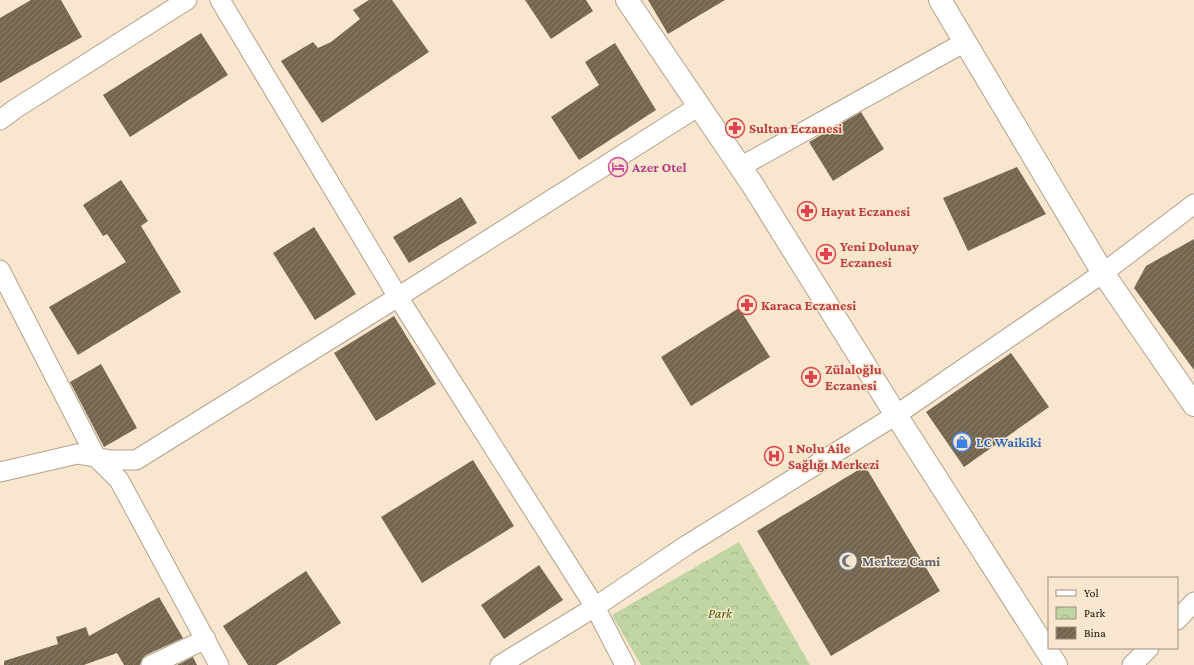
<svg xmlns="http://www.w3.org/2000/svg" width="1194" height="665" font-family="'Crimson Pro',serif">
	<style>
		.park { fill: url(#park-crowns) }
		.building { fill: url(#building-hatch) }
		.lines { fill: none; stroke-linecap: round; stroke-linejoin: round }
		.minor-casing { stroke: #b2a28b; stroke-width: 21 }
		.tertiary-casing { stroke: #b2a28b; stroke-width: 24 }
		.secondary-casing { stroke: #b2a28b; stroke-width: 24 }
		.minor { stroke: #fff; stroke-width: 19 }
		.tertiary { stroke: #fff; stroke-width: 22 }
		.secondary { stroke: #fff; stroke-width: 22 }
		.labels { text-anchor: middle; stroke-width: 3; stroke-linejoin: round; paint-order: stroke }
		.health-label { font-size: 14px; font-weight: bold; fill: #be3a42; stroke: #f8e7ce; text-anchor: start }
		.hotel-label { font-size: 14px; font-weight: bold; fill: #b23c85; stroke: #f8e7ce; text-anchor: start }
		.shop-label { font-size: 14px; font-weight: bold; fill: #366cbe; stroke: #f8e7ce; text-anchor: start }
		.worship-label { font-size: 14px; font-weight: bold; fill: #5b616d; stroke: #f8e7ce; text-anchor: start }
		.park-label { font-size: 14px; font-style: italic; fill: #466000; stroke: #f8e7ce }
	</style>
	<defs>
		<pattern id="park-crowns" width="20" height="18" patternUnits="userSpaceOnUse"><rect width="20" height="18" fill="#c0d5a1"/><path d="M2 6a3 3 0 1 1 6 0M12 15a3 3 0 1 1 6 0" fill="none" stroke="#a4b689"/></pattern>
		<pattern id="building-hatch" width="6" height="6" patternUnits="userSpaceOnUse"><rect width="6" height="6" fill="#73654e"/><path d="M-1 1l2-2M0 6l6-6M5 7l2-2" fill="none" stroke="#887e6d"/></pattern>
	</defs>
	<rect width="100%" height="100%" fill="#f8e7ce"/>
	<path class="park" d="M739 542 810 665H641L612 615Z"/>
	<path class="building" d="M31 0H61L82 37 0 83V18Z
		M369 0H392L429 52 322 123 281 61 313 42 318 48 331 42 360 19 353 10Z
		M525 0H586L593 11 551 39Z
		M648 0H725L668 34Z
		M201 33 228 75 130 137 103 95Z
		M615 43 656 110 579 160 551 117 599 85 585 62Z
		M861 112 884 149 833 181 809 142Z
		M1017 167 1046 214 968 251 943 198Z
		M121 180 148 221 141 226 181 292 78 355 49 307 126 262 107 234 103 236 83 205Z
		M461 197 477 223 409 263 393 237Z
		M314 227 356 294 315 320 273 253Z
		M1194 239V370L1134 288 1146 266Z
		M739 308 770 357 691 406 661 357Z
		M394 316 436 384 376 421 334 353Z
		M1011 353 1049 407 964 467 926 412Z
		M101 364 137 428 104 447 70 382Z
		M473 460 514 526 422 583 381 517Z
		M865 466 940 591 831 656 757 531Z
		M539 565 563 600 504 639 481 605Z
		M306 571 341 623 276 665H248L223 626Z
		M159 597 183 638 146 655 142 659 140 665H124L117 653 84 665H4V661L58 644 56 637 86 627 89 636Z
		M193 657 197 665H177Z"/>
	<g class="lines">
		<g class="minor-casing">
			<path id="minor" d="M220 0 398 297 595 607 625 665
				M0 120 15 109 187 0
				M740 167 965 42
				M0 270 96 457 119 480 219 665
				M0 472 77 454 111 460H136L398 297 699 106
				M1177 620 1194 602
				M151 665 206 639
				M500 665 595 607 687 545 896 415 1103 273 1194 204
				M1132 665 1149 648"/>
		</g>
		<g class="tertiary-casing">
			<path id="tertiary" d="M627 0 752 184 896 415 1056 665"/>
		</g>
		<g class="secondary-casing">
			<path id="secondary" d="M940 0 1103 273 1194 405"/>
		</g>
		<use href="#minor" class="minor"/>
		<use href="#tertiary" class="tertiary"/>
		<use href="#secondary" class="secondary"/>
	</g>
	<defs>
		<g id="pharmacy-ring" transform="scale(1)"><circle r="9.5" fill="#f8e7ce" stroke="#e0444e" stroke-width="1.5"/><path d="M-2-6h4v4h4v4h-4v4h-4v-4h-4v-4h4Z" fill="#e0444e"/></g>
		<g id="hotel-ring" transform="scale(1)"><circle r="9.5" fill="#f8e7ce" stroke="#d1479c" stroke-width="1.5"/><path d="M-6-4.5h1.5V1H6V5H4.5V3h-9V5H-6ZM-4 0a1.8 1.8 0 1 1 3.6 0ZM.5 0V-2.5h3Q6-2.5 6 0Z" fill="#d1479c"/></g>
		<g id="shop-ring" transform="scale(1)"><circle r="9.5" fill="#f8e7ce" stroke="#3f7fe0" stroke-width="1.5"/><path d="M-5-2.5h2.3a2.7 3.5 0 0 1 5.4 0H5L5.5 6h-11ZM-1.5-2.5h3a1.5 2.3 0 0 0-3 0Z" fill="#3f7fe0"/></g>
		<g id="hospital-ring" transform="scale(1)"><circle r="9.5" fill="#f8e7ce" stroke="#e0444e" stroke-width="1.5"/><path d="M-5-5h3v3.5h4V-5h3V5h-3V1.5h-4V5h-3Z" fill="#e0444e"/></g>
		<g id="mosque-ring" transform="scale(1)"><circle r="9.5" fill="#f8e7ce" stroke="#6b7280" stroke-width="1.5"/><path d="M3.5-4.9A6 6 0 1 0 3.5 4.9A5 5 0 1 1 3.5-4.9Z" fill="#6b7280"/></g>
	</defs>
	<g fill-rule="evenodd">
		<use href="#pharmacy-ring" x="735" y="128"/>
		<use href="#hotel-ring" x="618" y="167"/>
		<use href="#pharmacy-ring" x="807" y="211"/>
		<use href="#pharmacy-ring" x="826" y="254"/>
		<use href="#pharmacy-ring" x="747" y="305"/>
		<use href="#pharmacy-ring" x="811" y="377"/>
		<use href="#shop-ring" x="962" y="442"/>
		<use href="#hospital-ring" x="774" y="456"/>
		<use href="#mosque-ring" x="848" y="561"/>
	</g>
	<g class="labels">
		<g class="health-label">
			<text x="749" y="133">Sultan Eczanesi</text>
			<text x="821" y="216">Hayat Eczanesi</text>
			<text x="840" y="251">Yeni Dolunay<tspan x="840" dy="16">Eczanesi</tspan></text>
			<text x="761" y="310">Karaca Eczanesi</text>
			<text x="825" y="374">Zülaloğlu<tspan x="825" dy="16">Eczanesi</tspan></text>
			<text x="788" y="453">1 Nolu Aile<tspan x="788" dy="16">Sağlığı Merkezi</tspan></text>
		</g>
		<g class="hotel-label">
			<text x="632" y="172">Azer Otel</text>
		</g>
		<g class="shop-label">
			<text x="976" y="447">LC Waikiki</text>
		</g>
		<g class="worship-label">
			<text x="862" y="566">Merkez Cami</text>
		</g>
		<g class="park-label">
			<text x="720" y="618">Park</text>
		</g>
	</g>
	<rect x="1048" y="577" width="130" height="72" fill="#f8e7ce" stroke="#9d907e"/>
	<rect x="1056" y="590" width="20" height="6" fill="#ffffff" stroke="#9d907e"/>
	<text x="1084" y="597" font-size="12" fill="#140e06">Yol</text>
	<rect x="1056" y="607" width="20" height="12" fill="url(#park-crowns)" stroke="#9d907e"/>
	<text x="1084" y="617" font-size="12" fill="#140e06">Park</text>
	<rect x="1056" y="627" width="20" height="12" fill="url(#building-hatch)" stroke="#9d907e"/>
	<text x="1084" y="637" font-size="12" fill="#140e06">Bina</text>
</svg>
